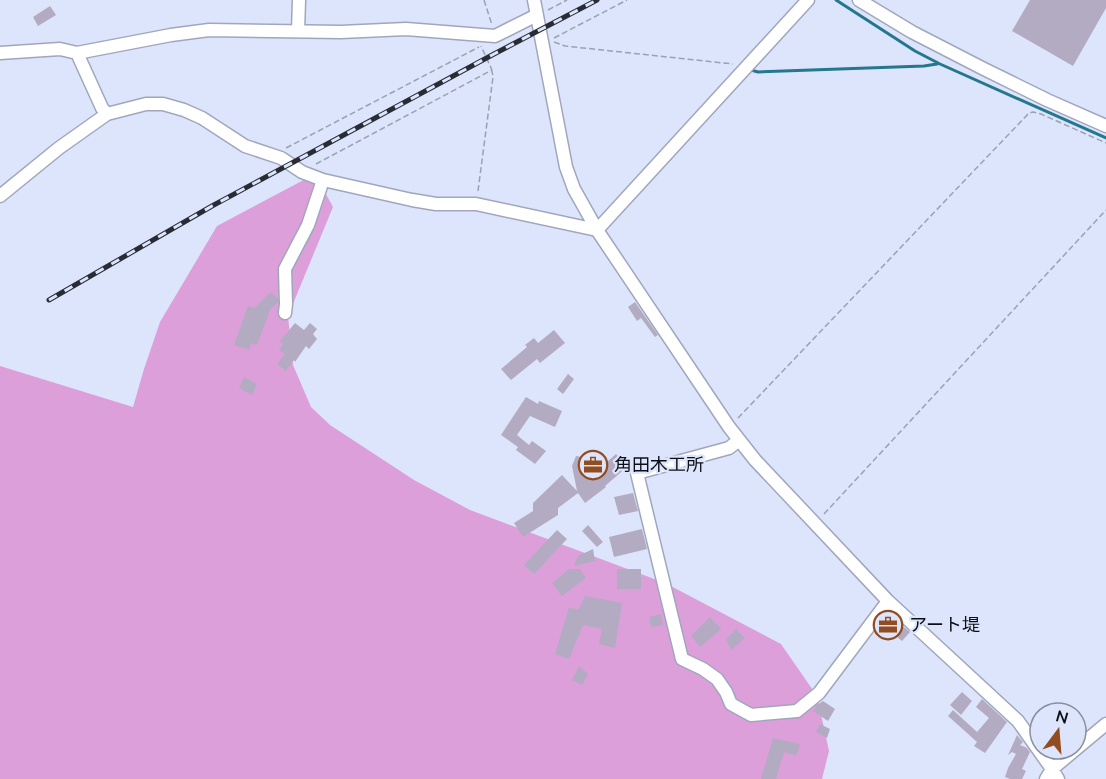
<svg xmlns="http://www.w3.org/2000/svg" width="1106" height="779" font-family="Mulish,'Noto Sans JP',sans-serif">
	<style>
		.forest { fill: #dc9fda }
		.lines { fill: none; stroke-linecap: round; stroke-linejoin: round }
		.stream { stroke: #24778c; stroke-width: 3 }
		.building { fill: #b3abc2 }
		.minor-casing { stroke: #a0a7bd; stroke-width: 15 }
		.path { stroke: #9ba1b3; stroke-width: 1.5; stroke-dasharray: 6 3; stroke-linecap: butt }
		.minor { stroke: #fff; stroke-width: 12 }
		.rail-casing { stroke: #292c35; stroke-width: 5 }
		.rail { stroke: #dde5fc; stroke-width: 3; stroke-dasharray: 9; stroke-linecap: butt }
		.labels { text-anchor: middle; stroke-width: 4.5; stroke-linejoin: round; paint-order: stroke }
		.poi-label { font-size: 18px; fill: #0c0e15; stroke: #dde5fc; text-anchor: start }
	</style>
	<rect width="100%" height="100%" fill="#dde5fc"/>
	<path class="forest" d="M315 174 333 207 288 316 293 365 311 407 330 425 414 480 470 510 665 583 781 644 817 696 829 751 822 779H0V366L133 407 144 369 160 322 217 226Z"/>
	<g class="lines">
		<path class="stream" d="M836 0 915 51 940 64 1106 138
			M751 70 758 72 924 66 937 64"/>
	</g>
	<path class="building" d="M1030 0H1106V8L1073 66 1012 31Z
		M50 6 56 15 38 26 33 17Z
		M271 292 278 299V302L270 310 257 345 251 343 249 350 234 345 248 306 254 308Z
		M635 302 658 335 655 337 641 318 637 321 628 307Z
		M295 323 304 330 310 323 317 329 313 334 317 339 309 349 306 346 295 362 294 360 286 371 277 364 285 354 279 350 283 344 279 342Z
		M554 330 565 343 540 363 537 359 511 380 501 369 527 347 525 345 534 338 538 343Z
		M568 374 574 379 563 394 557 389Z
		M244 377 257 384 252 395 239 388Z
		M526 397 538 404 539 401 562 411 555 427 530 416 517 435 529 445 532 441 546 451 535 464 516 450 518 447 501 435Z
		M616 454 627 467 605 486 606 487 585 503 578 493 558 508V515L523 537 514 523 533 511V503L562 475 577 491 572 466 576 456 587 458 592 475Z
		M633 493 638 511 619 515 614 497Z
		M588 525 603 542 597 547 582 531Z
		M642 529 647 549 614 557 609 537Z
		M557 530 567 539 534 574 524 565Z
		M593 549 595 561 574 566 578 556Z
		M569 569H580L586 578 562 596 552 583Z
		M617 569H641V589H617Z
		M585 596 622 603 615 648 599 644 602 629 583 625 569 659 555 654 569 607 578 610Z
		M661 614 663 625 651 627 649 617Z
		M888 614 910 632 902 641 881 624Z
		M710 617 721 629 700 647 691 636Z
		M736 629 745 638 731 650 726 639Z
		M579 666 588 674 582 685 572 680Z
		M962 692 972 701 961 715 950 705Z
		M982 699 1007 722 985 753 974 746 977 742 948 716 953 710 977 732 989 718 976 707Z
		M823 701 835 709 828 721 813 711 817 705Z
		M820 724 830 729 827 738 816 732Z
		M1017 735 1023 742 1020 745 1027 748 1030 752 1022 769 1026 771 1022 779H1010L1005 777 1008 768 1016 754 1012 752 1008 755Z
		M773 738 800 744 796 756 784 752 776 779H761Z"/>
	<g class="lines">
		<g class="minor-casing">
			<path id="minor" d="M534 0 566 167 574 189 597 230 729 427 755 460 888 601 1018 721 1052 769 1058 779
				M859 0 912 32 984 69 1047 100 1106 126
				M298 31 299 0
				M0 53 60 49 77 53 102 108 107 114
				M77 53 171 35 209 30 341 32 406 29 495 36 537 15
				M0 196 59 148 107 114 146 104H163L184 110 202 118 245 146 281 158 302 172 323 180 412 200 436 204H476L597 230 808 0
				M285 313 286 304 285 269 308 225 323 180
				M739 440 729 448 637 473 682 659 703 669 717 679 726 692 731 704 751 715 797 711 819 693 888 601
				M1076 749 1106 724
				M1046 779 1052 769 1076 749"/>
		</g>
		<path class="path" d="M484 0 492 25
			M548 10 567 0
			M554 38 627 0
			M554 42 565 46 733 64
			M286 148 479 47
			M316 164 492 70 481 46
			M478 191 493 77 492 71
			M738 418 1029 113 1033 112 1041 114 1106 143
			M824 514 1106 210"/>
		<use href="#minor" class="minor"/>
		<g class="rail-casing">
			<path id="rail" d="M49 300 212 206 494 54 597 0"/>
		</g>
		<use href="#rail" class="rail"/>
	</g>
	<defs>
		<g id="office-ring" transform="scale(1.5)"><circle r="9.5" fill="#dde5fc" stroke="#914d20" stroke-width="1.5"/><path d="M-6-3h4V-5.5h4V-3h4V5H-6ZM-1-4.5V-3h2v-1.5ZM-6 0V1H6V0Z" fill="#914d20"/></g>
	</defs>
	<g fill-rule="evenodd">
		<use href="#office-ring" x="593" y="465"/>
		<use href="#office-ring" x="888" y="625"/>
	</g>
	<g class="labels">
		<g class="poi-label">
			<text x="614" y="471">角田木工所</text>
			<text x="909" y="631">アート堤</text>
		</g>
	</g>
	<g transform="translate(1058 731) rotate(16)"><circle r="28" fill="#dde5fc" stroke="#898fa0" stroke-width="1.5"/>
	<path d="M0-4.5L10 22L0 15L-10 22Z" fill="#914d20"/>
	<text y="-9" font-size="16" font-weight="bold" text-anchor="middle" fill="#0c0e15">N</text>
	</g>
</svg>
